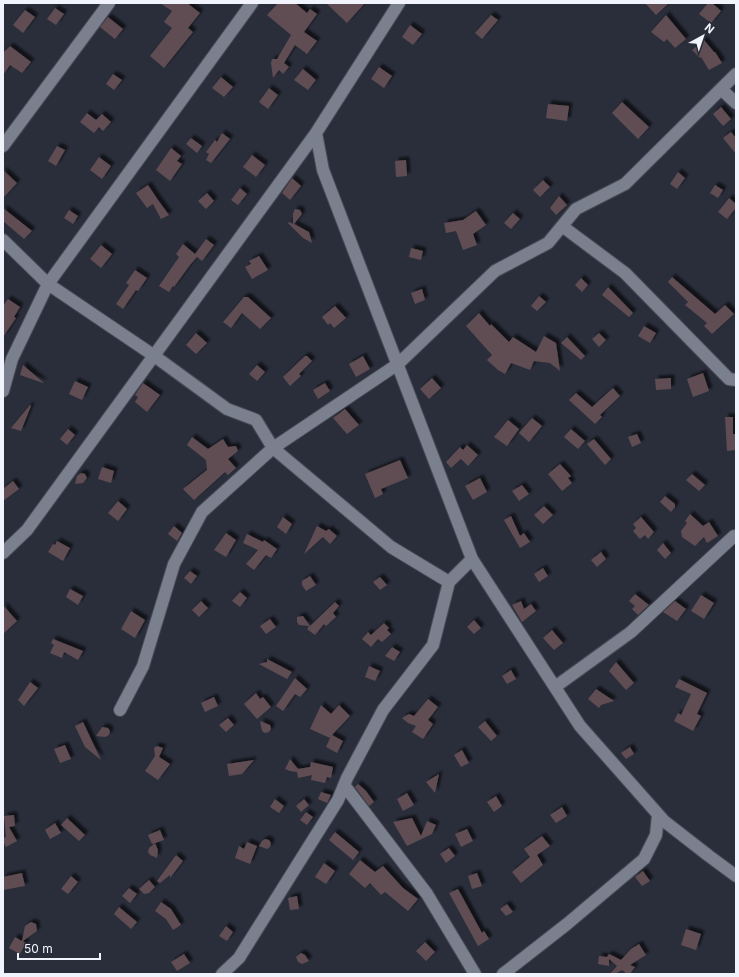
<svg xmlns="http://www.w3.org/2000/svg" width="739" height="977" font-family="Inter,sans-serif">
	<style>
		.building { fill: #5e4d52; filter: url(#shadow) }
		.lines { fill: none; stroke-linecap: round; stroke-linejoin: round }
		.street-casing { stroke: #494b57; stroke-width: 14 }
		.street { stroke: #7b808f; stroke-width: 12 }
	</style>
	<defs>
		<filter id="shadow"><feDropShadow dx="3.5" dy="-3.5" stdDeviation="1" flood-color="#0009"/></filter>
	</defs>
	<rect width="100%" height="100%" fill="#2a2e3b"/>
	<path class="building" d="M160 3H187L200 13 188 28 193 32 164 68 150 56 172 28 164 22 172 11Z
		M278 3H295L307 13 310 9 317 14 304 32 317 41 307 54 295 45 284 63 289 67 283 74 279 70 273 78 271 63 272 59H277L291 35 267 15Z
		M326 3H365L347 23Z
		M645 3H669L656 15Z
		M708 3H712L721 11 711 23 699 14Z
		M55 8 64 14 56 25 47 19Z
		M25 10 35 17 23 33 13 25Z
		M491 15 498 20 482 39 475 33Z
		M666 15 686 39 675 48 667 39 664 42 651 32Z
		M108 17 123 29 115 39 100 27Z
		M410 25 422 34 413 45 402 37Z
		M704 40 714 52H715L722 63 709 70 701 57 700 58 692 50Z
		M10 46 31 62 22 73 10 65 3 75V53Z
		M379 67 392 76 384 88 371 79Z
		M303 69 316 80 308 90 294 80Z
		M113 74 122 80 114 90 106 84Z
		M221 77 233 87 224 97 212 88Z
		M269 88 278 95 268 109 259 102Z
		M622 102 649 127 638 139 612 113Z
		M548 104 569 106 567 121 546 118Z
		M721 107 731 119 723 126 713 114Z
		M87 113 96 120 102 114 111 122 103 131 99 127 94 133 80 122Z
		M731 132 736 138V154L723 138Z
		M222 133 230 139 211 163 206 160 209 154 206 152 215 140 217 142Z
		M191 138 202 146 197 153 186 144Z
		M57 146 65 150 56 166 48 161Z
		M171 148 181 156 177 161 182 164 170 181 156 170Z
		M252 155 265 165 256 177 243 167Z
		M99 157 111 166 102 179 90 170Z
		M406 160 407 176 396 177 395 161Z
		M3 170 17 183 3 198Z
		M678 172 685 178 677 189 670 184Z
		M292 178 301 186 290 200 282 193Z
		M543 180 550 187 540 197 533 190Z
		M148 185 158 200 169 215 161 219 153 204 147 208 136 193Z
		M715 185 723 190 718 198 710 193Z
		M240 188 247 194 238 205 231 200Z
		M207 193 214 201 206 209 198 201Z
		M559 196 567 205 556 215 550 208Z
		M729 198 736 204V208L727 219 718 212Z
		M3 208 32 231 24 239 3 221Z
		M295 209 300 210 302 214 294 224 309 232 312 243 303 238 288 223 289 222 293 224V213Z
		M69 210 78 216 73 224 64 218Z
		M476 211 486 225 473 234 477 245 463 250 456 231 446 233 444 223 463 220Z
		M513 213 520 219 511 229 504 223Z
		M206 239 214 245 202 261 197 257 190 265 174 287 173 286 169 292 159 286 179 257 176 254 183 244 195 254Z
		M101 245 112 254 101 268 90 259Z
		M411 248 423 251 421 260 409 257Z
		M259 256 268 270 252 279 245 267 251 264 249 261Z
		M135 270 147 278 138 291 136 290 123 309 116 304 129 285 126 283Z
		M672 277 715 314 725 305 734 314 712 334 704 326 707 323 685 305 688 302 668 282Z
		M581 278 588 285 582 292 575 285Z
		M608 287 633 313 629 317 602 295Z
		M422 289 425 300 415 304 411 293Z
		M539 296 546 302 537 311 531 306Z
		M244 297H248L271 318 260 329 242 313 231 328 223 322Z
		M8 299 20 307 14 317 16 318 3 337V306Z
		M335 306 346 318 334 328 330 323 328 325 322 317Z
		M479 313 490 326 491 324 509 342 513 337 536 352 544 336 556 343 560 371 550 363 534 361 530 370 511 363 505 374 498 370 487 360 492 355 466 326Z
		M644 326 656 333 650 343 638 336Z
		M196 333 207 343 196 354 186 345Z
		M599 333 606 340 599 347 592 339Z
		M567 337 585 356 581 360 561 343Z
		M305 356H307L312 361 299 374 301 376 290 386 283 377Z
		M363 356 370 369 356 377 349 364Z
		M23 365 44 383H43L20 375Z
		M257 365 265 372 257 381 249 374Z
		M703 373 709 391 693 397 687 379Z
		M432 378 441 388 429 399 420 389Z
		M671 378V389L656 390 655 379Z
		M75 381 88 387 82 400 69 394Z
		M143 383 160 395 147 412 135 402 138 397 135 395Z
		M325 383 330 391 318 399 313 390Z
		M613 388 620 396 600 415 602 417 595 424 569 400 576 393 592 407Z
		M30 405 31 406 21 431 11 428Z
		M345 409 359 425 347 434 333 418Z
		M725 417H733V434H736V450L727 451Z
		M532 418 542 426 529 442 519 433Z
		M508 420 519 429 507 446 494 437Z
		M68 429 75 435 67 445 60 439Z
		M571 429 585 441 578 449 564 437Z
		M637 434 641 443 632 447 628 437Z
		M192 437 208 449 223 439 228 447 236 446 238 451 228 459 236 468 228 475 225 472 194 500 183 489 207 470 206 460 187 445Z
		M594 439 611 459 605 465 587 444Z
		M467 445 478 455 468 466 461 459 451 468 446 462 460 447 463 450Z
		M400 460 408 478 381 489 383 494 375 498 365 474Z
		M560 464 571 476 568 478 572 483 562 491 548 474Z
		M102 467 114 471 111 483 98 479Z
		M81 473 85 474 87 478 83 483 75 484 77 476Z
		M692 474 705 485 699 491 686 480Z
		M480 478 487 492 473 500 465 486Z
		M13 481 19 489 3 501V489Z
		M522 485 529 494 519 501 512 491Z
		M665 496 675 504V507L671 512 660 502Z
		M118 501 127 509 118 521 108 513Z
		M544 506 553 515 543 524 534 515Z
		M690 514 703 526 709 522 718 536 707 543 704 537 695 546 682 537 681 531 687 523 685 521Z
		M511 516 520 536 524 533 530 542 520 548 504 520Z
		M283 517 292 524 286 534 277 527Z
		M641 517 654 532 648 539 645 535 640 539 633 531 636 528 633 524Z
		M174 526 182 533 177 541 168 534Z
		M317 526 326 531 329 529 337 536 330 544 323 537 304 554Z
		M226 533 236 540 226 557 214 550Z
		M247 534 263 542 264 540 277 549 271 558 266 555 254 570 246 564 258 550 243 543Z
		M57 541 70 548 63 561 48 552 53 544 55 545Z
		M663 543 671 553 665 559 657 550Z
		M601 552 606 559 597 567 591 560Z
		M543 568 548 576 539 582 534 574Z
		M190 571 197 576 191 584 184 578Z
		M310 576 316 585 306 591 302 585V581Z
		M380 577 387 585 380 590 373 582Z
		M70 589 83 596 78 605 66 597Z
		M240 592 247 598 240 607 232 601Z
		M635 594 649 605 638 615 632 609 635 606 629 601Z
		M701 595 714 603 704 619 691 611Z
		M201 601 208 608 199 617 192 610Z
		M521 601 524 609 531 604 536 611 522 622 512 605Z
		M675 601 686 609 677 621 663 612Z
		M335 602 339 606 333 613 336 617 326 626 324 624 315 635 307 629 309 626 299 625 297 622V617L303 616 310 626Z
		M3 605 17 621 3 634Z
		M131 611 145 620 135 638 121 629Z
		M270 619 276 627 266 634 260 626Z
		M474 620 481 628 474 634 467 627Z
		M384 623 389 628 387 630 391 634 382 642 378 639 371 647 362 639 368 632 371 635Z
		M552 630 563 643 554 650 543 638Z
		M53 639 83 651 78 660 64 652 62 658 50 653 54 645 51 643Z
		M392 647 400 652 394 661 385 656Z
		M267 659 292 672 287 679 259 664 267 662Z
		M616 662 634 683 626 690 609 671Z
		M369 666 380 671 375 681 365 677Z
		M511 670 516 679 507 684 502 676Z
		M295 678 307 689 300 697 295 694 283 711 276 706Z
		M679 679 707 693 697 714 701 716 693 731 674 721 678 713 681 715 691 694 675 687Z
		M30 682 38 688 24 706 18 700Z
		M596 689 614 701 601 705 599 708 588 699Z
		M256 693 260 699 263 697 271 707 257 719 244 704Z
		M214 697 218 706 205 712 201 703Z
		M428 699 438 707 428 720 433 724 423 739 412 732 416 726 408 723 402 718 409 714 414 716Z
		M321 705 331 714 339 705 350 716 332 735 343 741 337 753 326 747 331 736 330 738 310 729Z
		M228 718 234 725 226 732 219 725Z
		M260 721 270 725 271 729 269 732 265 733 262 731Z
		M485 721 497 736 491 741 478 727Z
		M83 722 101 760 85 747 75 726Z
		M102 727 108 728 110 731 109 735 105 737 96 736Z
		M65 745 71 759 60 763 54 749Z
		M157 746 163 748 159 757 170 764 158 780 145 771 155 756 154 748Z
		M630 747 634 754 626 759 621 753Z
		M462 750 469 763 461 767 454 755Z
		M290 759 298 769 310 767 311 762 333 767 331 778 327 777 325 783 311 780 312 775 298 778 297 772 290 771 285 769Z
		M254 760 242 774 229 776 227 764Z
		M439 774 435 793 426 782Z
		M358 784 366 791 374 802 369 806 355 787Z
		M321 792 331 795 327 803 318 799Z
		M407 793 414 805 403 811 397 799Z
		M496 796 502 806 494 812 487 802Z
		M275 799 284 806 279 813 270 807Z
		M304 799 309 805 301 812 296 806Z
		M562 807 567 816 556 823 550 815Z
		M306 812 313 817 307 825 300 820Z
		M14 815 15 826 9 827 17 841 6 847 3 841V838L6 837 4 816Z
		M67 818 85 835 79 841 61 825Z
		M412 818 421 836 427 821 436 825 432 834 407 846 393 822Z
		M55 823 61 833 50 839 45 830Z
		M467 829 473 841 461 847 455 834Z
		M160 830 164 840 152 844 148 835Z
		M335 832 359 852 353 860 329 840Z
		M542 836 550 846 537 855 543 865 521 883 512 872 530 857 524 849Z
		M265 839 269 840 271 843 270 847 267 849 259 846 262 841Z
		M247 842 257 846 250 864 235 858 239 846 244 849Z
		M155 843 158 850 157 858 150 855 148 852 149 848Z
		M449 848 455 856 446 863 440 854Z
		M176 855 183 861 170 878V875L160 883 157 881Z
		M360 860 375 872 383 866 403 888 418 899 408 911 385 892 381 895 370 883 365 888 349 874Z
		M324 863 335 871 326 884 315 877Z
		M643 871 650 881 642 886 635 877Z
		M22 873 25 886 3 890V877Z
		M477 873 482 886 472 889 468 876Z
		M71 876 78 882 68 894 61 889Z
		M149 880 155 887 149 893 144 894 139 889Z
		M129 888 137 894 130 903 122 896Z
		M458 889 482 933 484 931 489 939 478 946 449 893Z
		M297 896 299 909 290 910 288 898Z
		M161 902 171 909 181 925 173 930 166 919 155 911Z
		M507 904 513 912 506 916 500 909Z
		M119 907 137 922 131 929 114 914Z
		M31 922 36 924 37 931 23 941 26 943 20 954 9 948 15 937 22 941 25 926Z
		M226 926 233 932 227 941 219 936Z
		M686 929 701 934 696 950 681 945Z
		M425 942 435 952 426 961 416 951Z
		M639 944 646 955 630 965 635 967 630 974H627L622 970 615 974H610L617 966 609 959V966L598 964 599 956 607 957 609 954 621 960 631 949Z
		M301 953 305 955 309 961 302 964 298 962 296 957Z
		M184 954 190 963 177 971 171 962Z"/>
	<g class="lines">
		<g class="street-casing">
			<path id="street" d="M399 3 316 133 323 170 472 559 580 726 664 821 709 856 736 876
				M721 89 736 103
				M3 146 109 3
				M562 226 625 273 729 379 736 380
				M3 240 48 284 153 355 227 409 256 420 273 448 391 547 449 582
				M3 391 12 359 48 284 252 3
				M3 553 27 530 316 133
				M555 687 631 632 734 536
				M120 710 143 666 174 564 202 512 273 448 398 364 495 271 548 243 576 209 625 184 736 74
				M344 785 427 894 475 974
				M222 974 239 958 338 800 347 778 383 710 433 645 449 582 472 559
				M503 974 567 924 644 859 656 835 658 815"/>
		</g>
		<use href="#street" class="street"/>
	</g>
	<rect width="739" height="977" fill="none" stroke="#f2f4fd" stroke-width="8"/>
	<g transform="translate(703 36) rotate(40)" stroke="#2a2e3b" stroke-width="3" paint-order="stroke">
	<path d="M0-3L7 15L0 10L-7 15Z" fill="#f2f4fd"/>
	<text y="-6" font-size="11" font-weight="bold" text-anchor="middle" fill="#f2f4fd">N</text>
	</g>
	<path d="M18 953v6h82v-6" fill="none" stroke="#f2f4fd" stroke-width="2"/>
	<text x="24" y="953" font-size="12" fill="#f2f4fd" stroke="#2a2e3b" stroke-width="3" paint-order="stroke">50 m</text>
</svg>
